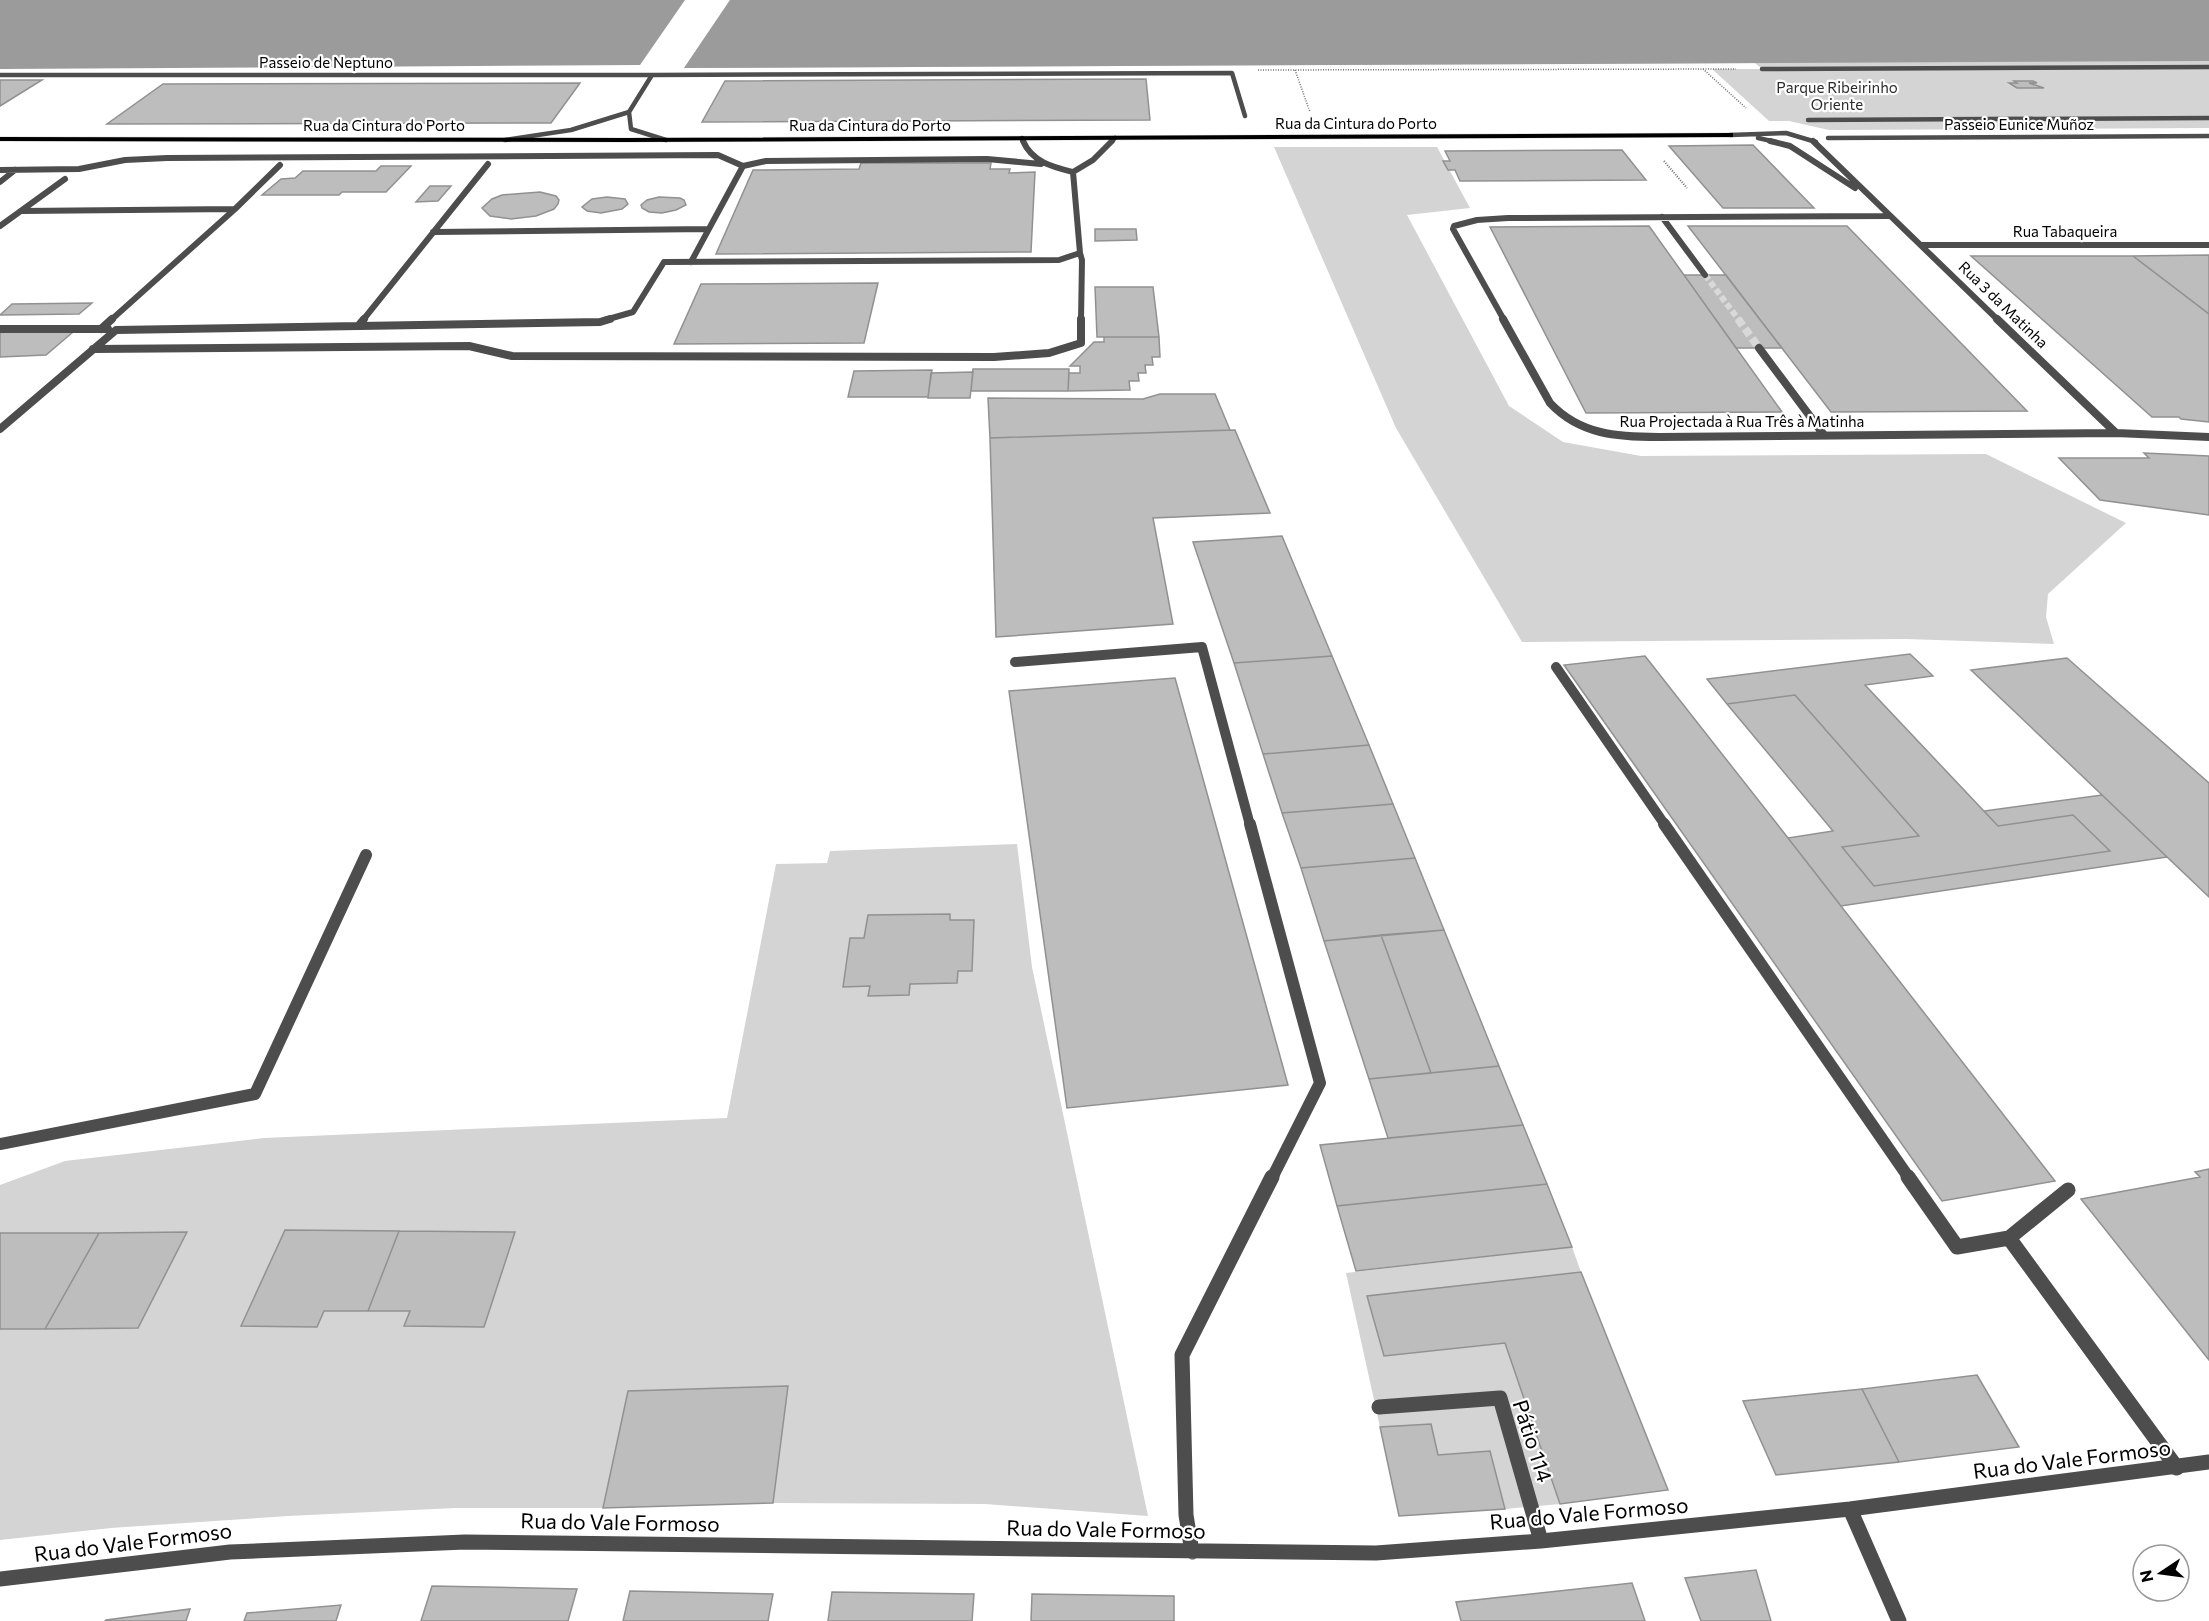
<svg xmlns="http://www.w3.org/2000/svg" width="2209" height="1621" font-family="Commissioner,sans-serif">
	<style>
		.green { fill: #d4d4d4 }
		.water { fill: #9b9b9b }
		.building { fill: #bdbdbd; stroke: #919191; stroke-width: 1.5 }
		.lines { fill: none; stroke-linecap: round; stroke-linejoin: round }
		.minor-tunnel-far1 { stroke: #d9d9d9; stroke-width: 6; stroke-dasharray: 6 3; stroke-linecap: butt }
		.minor-tunnel { stroke: #d9d9d9; stroke-width: 8; stroke-dasharray: 8 4; stroke-linecap: butt }
		.major-casing { stroke: #dbdbdb; stroke-width: 1 }
		.path-far1 { stroke: #6f6f6f; stroke-width: 1.5; stroke-dasharray: 1 1.5; stroke-linecap: butt }
		.path { stroke: #6f6f6f; stroke-width: 2; stroke-dasharray: 1 1.5; stroke-linecap: butt }
		.minor-far5 { stroke: #4d4d4d; stroke-width: 4.5 }
		.minor-far4 { stroke: #4d4d4d; stroke-width: 6 }
		.minor-far3 { stroke: #4d4d4d; stroke-width: 8 }
		.minor-far2 { stroke: #4d4d4d; stroke-width: 10 }
		.minor-far1 { stroke: #4d4d4d; stroke-width: 12 }
		.minor { stroke: #4d4d4d; stroke-width: 15 }
		.major { fill: #000; fill-rule: evenodd }
		.labels { text-anchor: middle; stroke-width: 4.5; stroke-linejoin: round; paint-order: stroke }
		.far-street-label { font-size: 15px; fill: #000; stroke: #fff }
		.far-park-label { font-size: 15px; fill: #2b2b2b; stroke: #fff }
		.near-street-label { font-size: 21px; fill: #000; stroke: #fff }
	</style>
	<rect width="100%" height="100%" fill="#fff"/>
	<path class="green" d="M730 0H2209V128L1829 130 1789 121H1769L1712 69H1762L1755 63 684 68Z
		M1274 147H1437L1470 208 1407 215 1509 406 1563 442 1641 456 1986 454 2126 523 2048 594 2046 617 2054 644 1906 639 1522 642 1396 428Z
		M1017 844 1032 967 1148 1516 985 1504 773 1503 603 1508H455L288 1516 111 1528 0 1540V1185L65 1161 264 1138 727 1118 776 864 827 863 830 851Z
		M1572 1247 1581 1272 1368 1296 1384 1356 1505 1343 1560 1504 1505 1509 1489 1452 1438 1455 1431 1424 1380 1427 1346 1273Z"/>
	<path class="water" d="M0 0H685L640 65 0 69Z
		M730 0H2209V61L684 68Z"/>
	<path class="building" d="M1146 79 1150 120 702 122 725 81Z
		M0 80H42L0 106Z
		M2014 81H2033L2037 83H2029L2044 88H2017L2009 83H2017Z
		M580 83 551 123 107 124 163 84Z
		M1753 145 1814 208H1723L1669 146Z
		M1622 150 1646 180 1460 181 1455 170H1448L1443 161H1450L1445 151Z
		M861 163H991L990 169H1010L1009 173 1035 172 1031 252 716 254 753 170 859 169Z
		M381 166H411L386 192H342L339 195H262L281 179 295 178 303 171H376Z
		M430 186H451L438 201 416 202Z
		M540 192 556 196 559 200 558 204 554 209 536 216 511 219 490 216 482 208 492 199 502 195Z
		M607 197 625 199 628 204 622 209 601 213 587 211 582 207 592 199Z
		M659 197 680 198 684 200 686 205 676 210 662 213 649 212 642 208 641 205 647 200Z
		M1649 226 1684 275 1782 412 1586 413 1490 227Z
		M1688 226H1847L2027 411 1831 412Z
		M1095 229H1136L1137 240 1095 241Z
		M2209 255V314L2133 256Z
		M1971 256H2133L2209 314V422L2181 419 2179 417H2152Z
		M1684 275H1726L1782 348H1736Z
		M878 283 864 343 674 344 701 284Z
		M1095 287H1153L1159 337H1097Z
		M92 303 79 314 0 315 12 304Z
		M0 332H73L46 355 0 357Z
		M1104 337H1159L1160 357H1152L1153 365H1145L1146 373H1138L1139 381H1129L1130 390 1068 391 1069 373H1080V366H1070L1094 342H1104Z
		M973 369H1069L1068 391H971Z
		M932 370 928 397H848L854 371Z
		M973 372 970 398H928L931 373Z
		M1160 394H1215L1230 430 990 438 988 398 1143 399Z
		M1235 430 1270 513 1153 518 1173 624 996 637 990 438Z
		M2144 453 2209 456V515L2100 500 2059 458H2149Z
		M1282 536 1332 656 1234 663 1193 542Z
		M1910 654 1933 676 1865 685 1998 826 2073 815 2110 851 1874 886 1842 847 1919 836 1795 695 1727 704 1707 679Z
		M1332 656 1369 745 1263 754 1234 663Z
		M1645 656 1788 838 2055 1181 1942 1201 1564 665Z
		M2067 658 2209 783V897L1971 670Z
		M1175 678 1288 1085 1067 1108 1009 691Z
		M1795 695 1919 836 1842 847 1874 886 2110 851 2073 815 1998 826 1984 811 2102 795 2167 857 1841 906 1788 838 1833 831 1727 704Z
		M1369 745 1393 804 1282 813 1263 754Z
		M1393 804 1415 858 1301 868 1282 813Z
		M1415 858 1444 930 1324 941 1301 868Z
		M950 914V920H974L972 971H958L957 983 910 984 909 995 868 996 870 986 843 987 850 938H864L868 915Z
		M1444 930 1499 1066 1431 1073 1381 935Z
		M1381 935 1431 1073 1369 1079 1324 941Z
		M1499 1066 1523 1125 1388 1138 1369 1079Z
		M1523 1125 1547 1184 1337 1206 1320 1145Z
		M2209 1169V1360L2081 1199 2200 1177 2195 1172Z
		M1547 1184 1572 1247 1356 1271 1337 1206Z
		M285 1230 399 1231 368 1311H324L317 1327 241 1326Z
		M399 1231 515 1232 484 1327 404 1326 410 1311H368Z
		M187 1232 138 1328 45 1329 99 1233Z
		M0 1233H99L45 1329H0Z
		M1581 1272 1668 1490 1560 1504 1505 1343 1384 1356 1367 1296Z
		M1977 1375 2019 1447 1899 1462 1862 1389Z
		M788 1386 773 1503 603 1508 628 1391Z
		M1862 1389 1899 1462 1776 1475 1743 1401Z
		M1431 1424 1438 1455 1490 1451 1505 1509 1399 1516 1380 1427Z
		M1756 1570 1771 1621H1701L1685 1578Z
		M1632 1583 1645 1621H1461L1456 1602Z
		M432 1586 577 1589 568 1621H421Z
		M630 1591 773 1594 768 1621H623Z
		M832 1592 974 1594 972 1621H828Z
		M1032 1594 1174 1596V1621H1031Z
		M341 1605 336 1621H244L247 1613Z
		M190 1609 186 1621H105L106 1620Z"/>
	<g class="lines">
		<path class="minor-tunnel-far1" d="M1705 275 1739 320"/>
		<path class="minor-tunnel" d="M1738 319 1759 348"/>
		<g class="major-casing">
			<path id="major" d="M1730 133H1733V137L626 142 0 141V137L626 138Z"/>
		</g>
		<path class="path-far1" d="M1703 69 1746 108
			M1258 70 1736 69
			M1295 70 1310 112"/>
		<path class="path" d="M1664 161 1687 188"/>
		<path class="minor-far5" d="M1762 69 2209 67
			M0 75H652
			M629 112 652 75 1232 73 1245 116
			M1808 120 2209 118
			M1730 135 1786 133 1816 142
			M1022 138 1024 142
			M1758 138 1776 142
			M1828 138 2209 136
			M505 140 571 130 629 112 631 129 666 140
			M1111 142 1115 138"/>
		<path class="minor-far4" d="M1023 141C1032 162 1053 167 1073 172
			M1770 141 1790 146 1855 188
			M1813 141 1998 320
			M0 170 79 169 125 160 167 158 718 155 743 166
			M0 182 15 170
			M21 211 235 209
			M1662 217 1705 275
			M0 226 65 179
			M433 232 708 229
			M1921 245H2209
			M1080 253 1082 260 1081 320
			M691 262 743 166 766 161 987 159 1041 164
			M111 320 235 209 280 165
			M363 320 488 164
			M605 320 633 312 664 262 1059 260 1080 253 1073 172 1093 160 1112 141
			M1504 320 1453 229 1454 226 1477 220 1508 218 1889 216"/>
		<path class="minor-far3" d="M1503 319 1550 403C1580 435 1618 437 1659 437L2116 433 2209 437
			M1997 319 2116 433
			M359 325 364 319
			M0 329H108
			M101 329 112 319
			M1759 348 1824 435
			M93 349 469 346 512 356 994 357 1049 353 1081 343V319
			M0 429 116 330 600 322 610 319"/>
		<path class="minor-far2" d="M1015 662 1202 647 1250 825
			M1556 667 1665 825"/>
		<path class="minor-far1" d="M1250 824 1320 1083 1272 1178
			M1664 824 1909 1178
			M0 1144 255 1094 366 855"/>
		<path class="minor" d="M1908 1177 1957 1247 2009 1238 2177 1468
			M2009 1238 2068 1190
			M1379 1407 1500 1398 1541 1541
			M1850 1509 1899 1621
			M1192 1552 1186 1515 1182 1355 1272 1177
			M0 1579 230 1552 465 1542 1376 1553 1541 1541 1850 1509 2209 1462"/>
		<use href="#major" class="major"/>
	</g>
	<g class="labels">
		<g class="far-street-label">
			<text x="326" y="68">Passeio de Neptuno</text>
			<text x="1356" y="129">Rua da Cintura do Porto</text>
			<text x="2019" y="130">Passeio Eunice Muñoz</text>
			<text x="384" y="131">Rua da Cintura do Porto</text>
			<text x="870" y="131">Rua da Cintura do Porto</text>
			<text x="2065" y="237">Rua Tabaqueira</text>
			<text transform="translate(2003 305) rotate(44)" y="5">Rua 3 da Matinha</text>
			<text x="1742" y="427">Rua Projectada à Rua Três à Matinha</text>
		</g>
		<g class="far-park-label">
			<text x="1837" y="93">Parque Ribeirinho<tspan x="1837" dy="17">Oriente</tspan></text>
		</g>
		<g class="near-street-label">
			<text transform="translate(1532 1441) rotate(72)" y="7">Pátio 114</text>
			<text transform="translate(2072 1460) rotate(-7)" y="7">Rua do Vale Formoso</text>
			<text transform="translate(1589 1514) rotate(-5)" y="7">Rua do Vale Formoso</text>
			<text transform="translate(620 1523) rotate(1)" y="7">Rua do Vale Formoso</text>
			<text transform="translate(1106 1530) rotate(1)" y="7">Rua do Vale Formoso</text>
			<text transform="translate(133 1543) rotate(-7)" y="7">Rua do Vale Formoso</text>
		</g>
	</g>
	<g transform="translate(2161 1573) rotate(257)"><circle r="28" fill="#ffffff" stroke="#999999" stroke-width="1.5"/>
	<path d="M0-4.5L10 22L0 15L-10 22Z" fill="#000000"/>
	<text y="-9" font-size="16" font-weight="bold" text-anchor="middle" fill="#000000">N</text>
	</g>
</svg>
